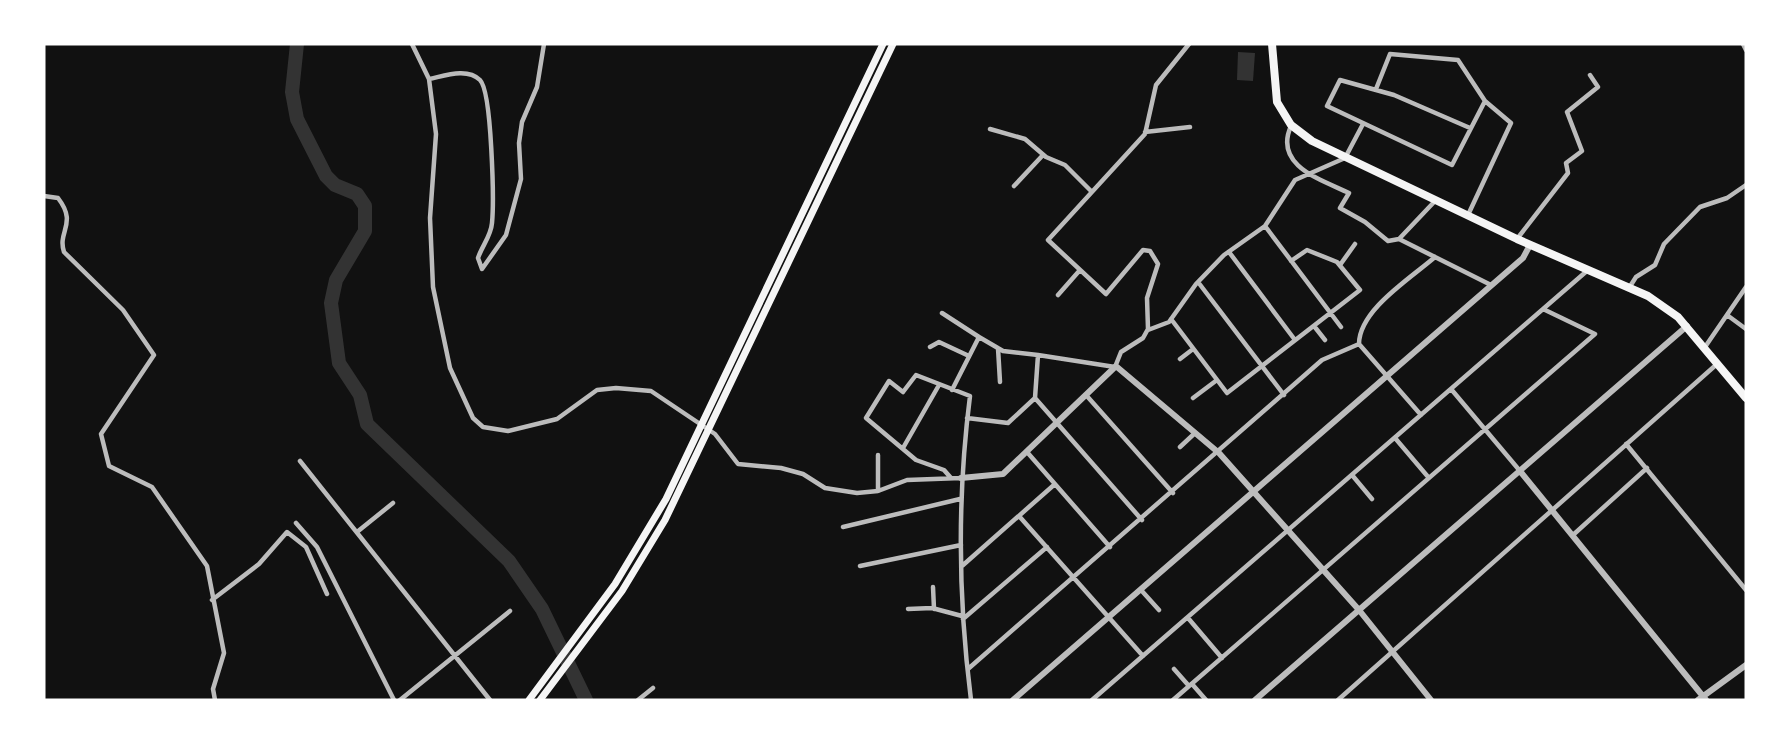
<svg xmlns="http://www.w3.org/2000/svg" width="1790" height="744" font-family="Raleway,sans-serif">
	<style>
		.water { fill: #333 }
		.lines { fill: none; stroke-linecap: round; stroke-linejoin: round }
		.river { stroke: #333; stroke-width: 14 }
		.minor { stroke: #bcbcbc; stroke-width: 4.5 }
		.tertiary { stroke: #bcbcbc; stroke-width: 6 }
		.secondary { stroke: #f5f5f5; stroke-width: 7 }
		.primary { stroke: #f5f5f5; stroke-width: 8 }
	</style>
	<rect width="100%" height="100%" fill="#111"/>
	<path class="water" d="M1238 52 1255 53 1253 81 1237 80Z"/>
	<g class="lines">
		<path class="river" d="M297 44 292 92 297 119 326 176 335 185 357 194 365 206V231L336 280 331 303 339 363 360 395 367 424 509 561 542 609 586 700"/>
		<path class="minor" d="M412 44 429 79 436 134 430 218 433 287 450 368 473 418 483 427 508 431 557 419 597 390 616 388 651 391 715 434 738 464 781 468 803 474 825 488 857 493 878 491 907 480 961 478
			M1743 44 1746 50
			M429 79C444 76 467 67 480 80 492 92 494 202 492 223 491 236 482 246 478 258L482 269 506 235 521 179 519 143 522 122 537 87 544 44
			M1376 89 1390 54 1458 60 1485 101 1511 123 1468 215
			M1291 126C1273 166 1322 180 1349 193L1340 208 1365 222 1388 241 1399 239
			M1470 128 1394 95 1340 80 1327 106 1452 165 1485 101
			M990 129 1025 139 1046 157 1065 165 1092 192
			M1145 132 1190 127
			M1014 186 1043 155
			M44 196 58 198C78 224 57 231 64 252L123 310 154 355 101 434 109 466 152 487 207 566 224 653 213 689 215 700
			M1435 201 1399 239 1491 285
			M1265 226 1341 327
			M1517 239 1568 173 1566 163 1582 151 1567 112 1598 87 1590 75
			M1229 252 1295 340
			M1340 265 1355 244
			M1198 282 1284 395
			M1629 288 1636 277 1655 265 1664 244 1700 207 1727 198 1746 185
			M1058 295 1080 270
			M942 313 979 337
			M1727 315 1746 329
			M1171 319 1227 393 1360 290 1337 262 1307 250 1291 261
			M1314 326 1325 340
			M1148 330 1169 322 1196 284 1224 255 1265 226 1295 180 1345 158 1363 124
			M930 347 939 342 969 356
			M1705 347 1746 287
			M998 348 1000 382
			M1180 359 1193 349
			M1451 389 1520 471
			M952 390 979 337 1003 351 1038 355
			M1086 395 1173 493
			M1035 398 1142 520
			M1193 398 1217 380
			M1421 415 1359 344C1359 310 1411 278 1435 257
			M967 418 1008 423 1035 398 1038 355 1115 367 1121 352 1143 338 1148 329 1147 298 1158 264 1150 251 1143 250 1106 294 1048 240 1145 134 1156 85 1189 44
			M1395 438 1429 478
			M1626 444 1746 590
			M1180 447 1195 433
			M903 448 939 385
			M1027 452 1110 547
			M878 455V491
			M300 461 490 700
			M1352 475 1372 499
			M951 478 944 470 916 460 866 418 889 381 903 392 916 375 970 396C957 498 958 598 971 700
			M1019 516 1143 656
			M296 523 317 547 394 700
			M843 527 960 499
			M357 532 393 503
			M1573 535 1647 468
			M860 566 961 545
			M962 566 1055 484
			M933 587 934 609
			M1141 590 1159 610
			M212 600 259 564 287 532 306 547 327 594
			M908 609 932 608 962 616
			M1188 618 1222 658
			M963 619 1047 547
			M968 669 1322 360 1359 344
			M1174 669 1189 686
			M1192 684 1206 700
			M400 700 510 611
			M638 700 653 688
			M1092 700 1588 270
			M1173 700 1595 334 1543 309
			M1338 700 1717 364"/>
		<path class="tertiary" d="M1520 471 1706 700
			M961 478 1003 474 1115 367H1117L1219 453 1359 610 1431 700
			M1013 700 1523 258 1530 245
			M1255 700 1687 326
			M1698 700 1746 665"/>
		<path class="secondary" d="M529 700 615 584 666 499 883 44
			M540 700 622 591 665 520 893 44"/>
		<path class="primary" d="M1272 44 1277 102 1291 125 1312 141 1517 239 1648 296 1678 317 1746 398"/>
	</g>
	<rect width="1790" height="744" fill="none" stroke="#ffffff" stroke-width="91"/>
</svg>
